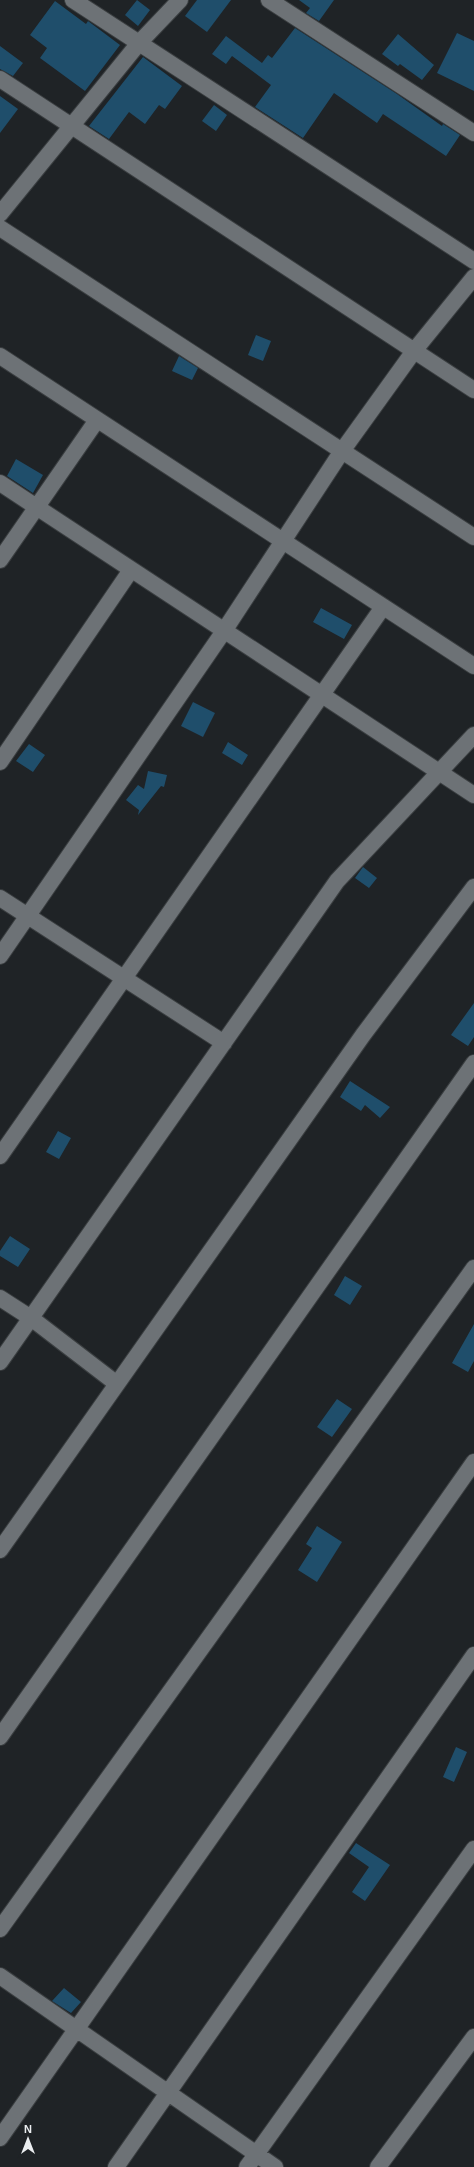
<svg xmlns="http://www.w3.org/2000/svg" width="474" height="2167" font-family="Arial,sans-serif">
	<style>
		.building { fill: #1f4e6b }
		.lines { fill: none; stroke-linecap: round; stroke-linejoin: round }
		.minor-casing { stroke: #3a3e40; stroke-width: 18 }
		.minor { stroke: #6d7276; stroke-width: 16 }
	</style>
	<rect width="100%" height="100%" fill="#1f2326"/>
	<path class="building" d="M137 0 150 10 138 26 125 15Z
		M197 0H231L207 32 185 16Z
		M299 0H334L319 21 306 13 310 8Z
		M55 1 86 24 88 21 120 45 85 91 40 58 47 48 30 35Z
		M295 28 397 94 442 126 443 124 460 135 446 156 383 114 377 123 334 93 303 138 255 107 271 85 232 56 226 64 212 54 226 36 262 63 268 55 272 58Z
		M457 33 474 41V91L437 73Z
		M398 34 434 65 422 80 400 64 398 66 382 54Z
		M0 46 23 63 13 76 0 69Z
		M143 57 182 86 165 109 159 105 145 124 129 112 109 139 89 126Z
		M0 96 18 109 0 133Z
		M214 105 227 115 216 131 202 121Z
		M256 335 271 341 263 361 248 355Z
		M179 356 198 368 192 380 172 371Z
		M16 459 43 475 33 493 7 476Z
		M321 608 352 625 344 639 313 622Z
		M193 702 215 713 203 737 181 726Z
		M228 742 248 755 242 765 222 753Z
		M29 744 45 755 33 772 16 761Z
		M148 771 167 775 164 787 161 786 138 815 139 810 126 800 138 785 144 789Z
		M363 867 377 878 369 888 355 878Z
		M474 1003V1037L468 1046 451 1035Z
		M350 1081 390 1107 380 1118 365 1105 361 1111 340 1097Z
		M58 1131 71 1138 59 1159 46 1152Z
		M10 1236 30 1249 18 1267 0 1256V1251Z
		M345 1276 362 1286 350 1305 334 1295Z
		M474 1324V1361L468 1372 452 1363Z
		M337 1399 352 1409 332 1437 317 1427Z
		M317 1526 342 1542 317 1582 298 1570 312 1548 306 1544Z
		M456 1747 467 1752 454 1782 443 1777Z
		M356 1843 390 1865 365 1901 352 1892 369 1867 349 1853Z
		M64 1988 81 2002 71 2013 52 2001Z"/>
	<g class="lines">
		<g class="minor-casing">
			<path id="minor" d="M73 0 474 261
				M269 0 474 133
				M0 79 474 390
				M0 214 139 43 180 0
				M0 228 474 537
				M0 356 474 666
				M0 483 474 795
				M0 560 97 420
				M0 762 131 570
				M0 898 224 1043
				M0 956 224 631 342 451 414 351 474 277
				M0 1156 383 607
				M0 1298 31 1318 117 1384
				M0 1362 337 881 474 735
				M0 1550 363 1035 474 887
				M0 1737 474 1063
				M0 1929 474 1268
				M0 1976 275 2167
				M0 2138 474 1462
				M116 2167 474 1655
				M247 2167 474 1849
				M378 2167 474 2037"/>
		</g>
		<use href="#minor" class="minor"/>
	</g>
	<g transform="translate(28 2139)" stroke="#1f2326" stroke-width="3" paint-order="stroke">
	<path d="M0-3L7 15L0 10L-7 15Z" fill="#ebeef0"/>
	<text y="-6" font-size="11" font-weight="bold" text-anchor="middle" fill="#ebeef0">N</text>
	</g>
</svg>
